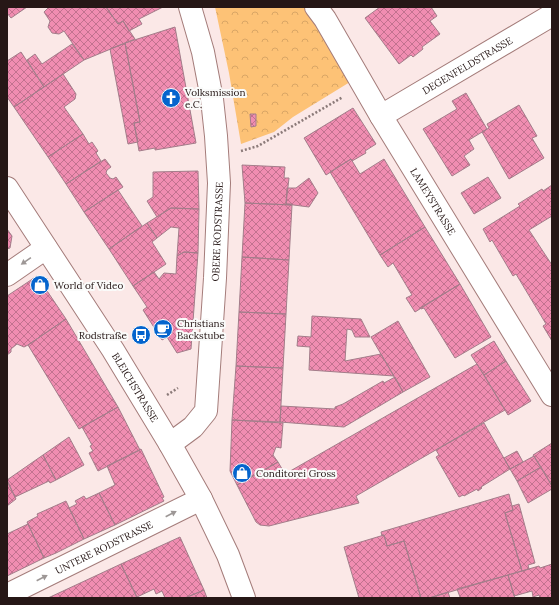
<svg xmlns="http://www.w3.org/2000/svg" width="559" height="605" font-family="Lora,serif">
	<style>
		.park { fill: url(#park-crowns) }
		.building { fill: url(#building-cross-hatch); stroke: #a37d8a }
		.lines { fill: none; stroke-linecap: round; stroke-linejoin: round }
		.street-casing { stroke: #a47c7a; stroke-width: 24 }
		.secondary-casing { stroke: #a47c7a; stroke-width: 24 }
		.path { stroke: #8b7a79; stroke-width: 2.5; stroke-dasharray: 2 2; stroke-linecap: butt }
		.street { stroke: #fff; stroke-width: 22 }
		.secondary { stroke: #fff; stroke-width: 22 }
		.oneway { fill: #9d9796 }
		.labels { text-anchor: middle; stroke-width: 4; stroke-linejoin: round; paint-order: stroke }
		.street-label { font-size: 10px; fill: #261716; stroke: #fafbfa }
		.poi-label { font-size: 10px; fill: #261716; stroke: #fafbfa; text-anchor: start }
	</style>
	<defs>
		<pattern id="park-crowns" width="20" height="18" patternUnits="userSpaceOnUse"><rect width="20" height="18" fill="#fdc276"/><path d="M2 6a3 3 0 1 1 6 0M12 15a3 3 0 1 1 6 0" fill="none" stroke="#d9a665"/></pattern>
		<pattern id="building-cross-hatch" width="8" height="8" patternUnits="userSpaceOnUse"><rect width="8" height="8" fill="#f08db1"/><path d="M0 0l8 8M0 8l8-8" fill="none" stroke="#c2728f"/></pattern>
	</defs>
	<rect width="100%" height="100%" fill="#fbe8e7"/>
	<path class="park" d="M215 7H305L350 82 293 117 274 132 241 144 229 73Z"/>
	<path class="building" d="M7 7H27L11 18 7 13Z
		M49 7H106L118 24 123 21 135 39 84 60 64 31 59 34 52 33 48 27 50 21 44 12Z
		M106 7H163L139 19 142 24 129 31 123 21 118 24Z
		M380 7H431L437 16 430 21 440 34 422 47 423 49 413 57 411 55 399 64 365 18Z
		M175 27 196 143 155 150V148L139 151 134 123 140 122 125 43Z
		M125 43 140 122 134 123 138 142 128 144 110 49Z
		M72 44 84 60 44 87 27 60 35 54 42 64Z
		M21 52 44 87 14 107 7 97V61Z
		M63 74 76 94 75 99 64 107 83 134 48 157 14 107Z
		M466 93 487 129 469 140 474 149 464 156 470 165 452 176 423 129 457 109 452 101Z
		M519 105 537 136 532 138 544 158 509 179 482 132 489 128 487 124Z
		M353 108 376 144 365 151 366 153 352 161 351 159 326 175 304 138Z
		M250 114H256V126L251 127Z
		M83 134 89 144 92 142 98 151 96 153 101 161 66 184 48 157Z
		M105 159 111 167 107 170 106 173 110 178 113 179 116 177 123 187 84 212 66 184Z
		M351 159 360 174 384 159 425 227 380 255 330 172Z
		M242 165 285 167 284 178H289L286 204H292V205L245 203Z
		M198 171 199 209 171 208 157 217 147 201 153 197V172Z
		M488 177 501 198 474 214 461 193Z
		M309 178 318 193 309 207 286 204 287 188H296Z
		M552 185V216L529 230 552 265V341L543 326 546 324 516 274 513 276 492 240 490 242 483 229 520 206 518 204 542 189 543 191Z
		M118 190 142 226 109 249 84 212Z
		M245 203 292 205 289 260 242 257Z
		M171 208 199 209 198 253 184 252 177 256 179 228 171 227 157 238 147 223Z
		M147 223 157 238 152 242 166 264 133 286 109 249Z
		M425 227 460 284 415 312 406 298 412 295 393 263 388 267 380 255Z
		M7 229 12 236 10 248 7 249Z
		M184 252 198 253 191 349 177 353 167 337 162 340 143 310 147 307 133 286 154 272 159 279 164 273 176 274 177 256Z
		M242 257 289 260 286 314 239 312Z
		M37 276 66 319 28 345 24 347 17 344 11 349V352L7 355V296Z
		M460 284 491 337 455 358 424 308 421 309 420 308Z
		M239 312 286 314 283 368 236 366Z
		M312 316 361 319 370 337H355L352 330 347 329 345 361 381 354 394 376 309 370 310 347 297 346 298 336 311 337Z
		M66 319 118 407 79 429 28 345Z
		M398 321 430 377 403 392 371 337Z
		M494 341 506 361 484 375 471 355Z
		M506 361 531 401 508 415 484 375Z
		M477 364 505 410 356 496 359 503 269 526 260 525 256 522 237 485 278 462 285 474Z
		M236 366 283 368 280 422 232 420Z
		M395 377 403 392 344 427 280 422 281 406 335 409V407L343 404 383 381 384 383Z
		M118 407 140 450 98 471 89 453 93 451 90 446 92 445 82 427Z
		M232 420 283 423 281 448 276 447 273 455 278 462 237 485 230 471Z
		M484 423 510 469 481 487 482 488 478 491 477 489 464 496 463 495 459 497 436 457 439 455 436 450Z
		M69 437 84 465 56 480 43 455Z
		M552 443V486L533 455Z
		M141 449 164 497 162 498 164 501 115 525 99 493 115 485 107 466Z
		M517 451 523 462 510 469 504 458Z
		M43 455 56 480 50 483 49 481 15 497 7 480Z
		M534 456 541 467 517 481 510 469Z
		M541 467 552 486V489L528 503 517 481Z
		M7 481 16 499 7 506Z
		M99 493 115 525 84 539 69 508 77 504 75 501 84 496 86 499Z
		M509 494 513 510 505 513 522 571 429 598H421L404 541 387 546 384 535 382 536 381 532Z
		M66 501 84 539 56 553 44 558 27 522 38 516 37 514Z
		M519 504 535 563 528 565 529 569 522 571 505 513 513 510 512 506Z
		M28 524 44 558 7 576V534Z
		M384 535 387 546 404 541 421 598H359L344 547Z
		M180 537 204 590 185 598H165L162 591 156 594 154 589 137 597 121 564Z
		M121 564 137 598H48Z
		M552 564V598H540L539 595 533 597 532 591 514 596 508 575 539 566 540 568Z
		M508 575 515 598H458L460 597 457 589Z
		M204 590 207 598H185Z
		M448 592 450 598H429Z"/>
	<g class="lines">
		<g class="street-casing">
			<g id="street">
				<path id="s1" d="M316 7 325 19 381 116 552 395"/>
				<path id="s2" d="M381 116 552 15"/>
				<path d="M7 275 46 248"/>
				<path id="s3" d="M170 444 193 427 206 411 215 278 219 183 216 136 212 99 203 52 190 7"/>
				<path id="s4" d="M7 595 201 499"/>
			</g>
		</g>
		<g class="secondary-casing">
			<g id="secondary">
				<path id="s5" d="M7 188 113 350 170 444 201 499 228 555 244 598"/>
			</g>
		</g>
		<path class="path" d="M241 151 258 146 343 97
			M167 395 178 388"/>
		<use href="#street" class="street"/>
		<use href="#secondary" class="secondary"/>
	</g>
	<defs><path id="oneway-solid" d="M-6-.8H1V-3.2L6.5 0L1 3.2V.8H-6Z"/></defs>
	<g class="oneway">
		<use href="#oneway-solid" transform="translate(26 261) rotate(145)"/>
		<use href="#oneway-solid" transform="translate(171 514) rotate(-27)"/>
		<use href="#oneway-solid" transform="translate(42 578) rotate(-27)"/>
	</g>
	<defs>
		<g id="church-disc" transform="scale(1)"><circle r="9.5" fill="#0564cd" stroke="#fafbfa"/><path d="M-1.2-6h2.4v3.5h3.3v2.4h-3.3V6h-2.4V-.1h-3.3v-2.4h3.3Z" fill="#fff"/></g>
		<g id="shop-disc" transform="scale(1)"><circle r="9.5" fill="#0564cd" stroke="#fafbfa"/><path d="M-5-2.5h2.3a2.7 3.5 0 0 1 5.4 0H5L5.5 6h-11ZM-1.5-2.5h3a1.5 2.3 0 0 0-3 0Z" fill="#fff"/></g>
		<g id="cafe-disc" transform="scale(1)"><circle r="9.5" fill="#0564cd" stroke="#fafbfa"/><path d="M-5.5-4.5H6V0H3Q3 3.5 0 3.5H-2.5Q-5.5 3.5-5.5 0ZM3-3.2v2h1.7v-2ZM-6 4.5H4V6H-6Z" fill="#fff"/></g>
		<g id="bus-disc" transform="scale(1)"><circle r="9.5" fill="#0564cd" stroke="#fafbfa"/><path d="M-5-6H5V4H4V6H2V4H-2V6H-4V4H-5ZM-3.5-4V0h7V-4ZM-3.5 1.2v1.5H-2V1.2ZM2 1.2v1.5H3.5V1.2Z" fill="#fff"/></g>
	</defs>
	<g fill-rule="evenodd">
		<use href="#church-disc" x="171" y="98"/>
		<use href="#shop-disc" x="40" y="285"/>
		<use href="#cafe-disc" x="163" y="329"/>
		<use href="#bus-disc" x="141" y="335"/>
		<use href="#shop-disc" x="242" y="473"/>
	</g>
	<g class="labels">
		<g class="street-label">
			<text dy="4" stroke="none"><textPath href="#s2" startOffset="100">DEGENFELDSTRASSE</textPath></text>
			<text dy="4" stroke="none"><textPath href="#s1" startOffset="227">LAMEYSTRASSE</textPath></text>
			<text dy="4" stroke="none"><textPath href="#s3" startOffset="229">OBERE RODSTRASSE</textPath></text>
			<text dy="4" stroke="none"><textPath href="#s5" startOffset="237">BLEICHSTRASSE</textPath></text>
			<text dy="4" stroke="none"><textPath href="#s4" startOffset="108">UNTERE RODSTRASSE</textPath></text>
		</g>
		<g class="poi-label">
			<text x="185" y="96">Volksmission<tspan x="185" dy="12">e.C.</tspan></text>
			<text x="54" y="289">World of Video</text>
			<text x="177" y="327">Christians<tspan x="177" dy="12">Backstube</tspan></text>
			<text x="127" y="339" text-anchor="end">Rodstraße</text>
			<text x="256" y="477">Conditorei Gross</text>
		</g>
	</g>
	<rect width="559" height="605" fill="none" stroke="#261716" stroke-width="16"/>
</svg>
